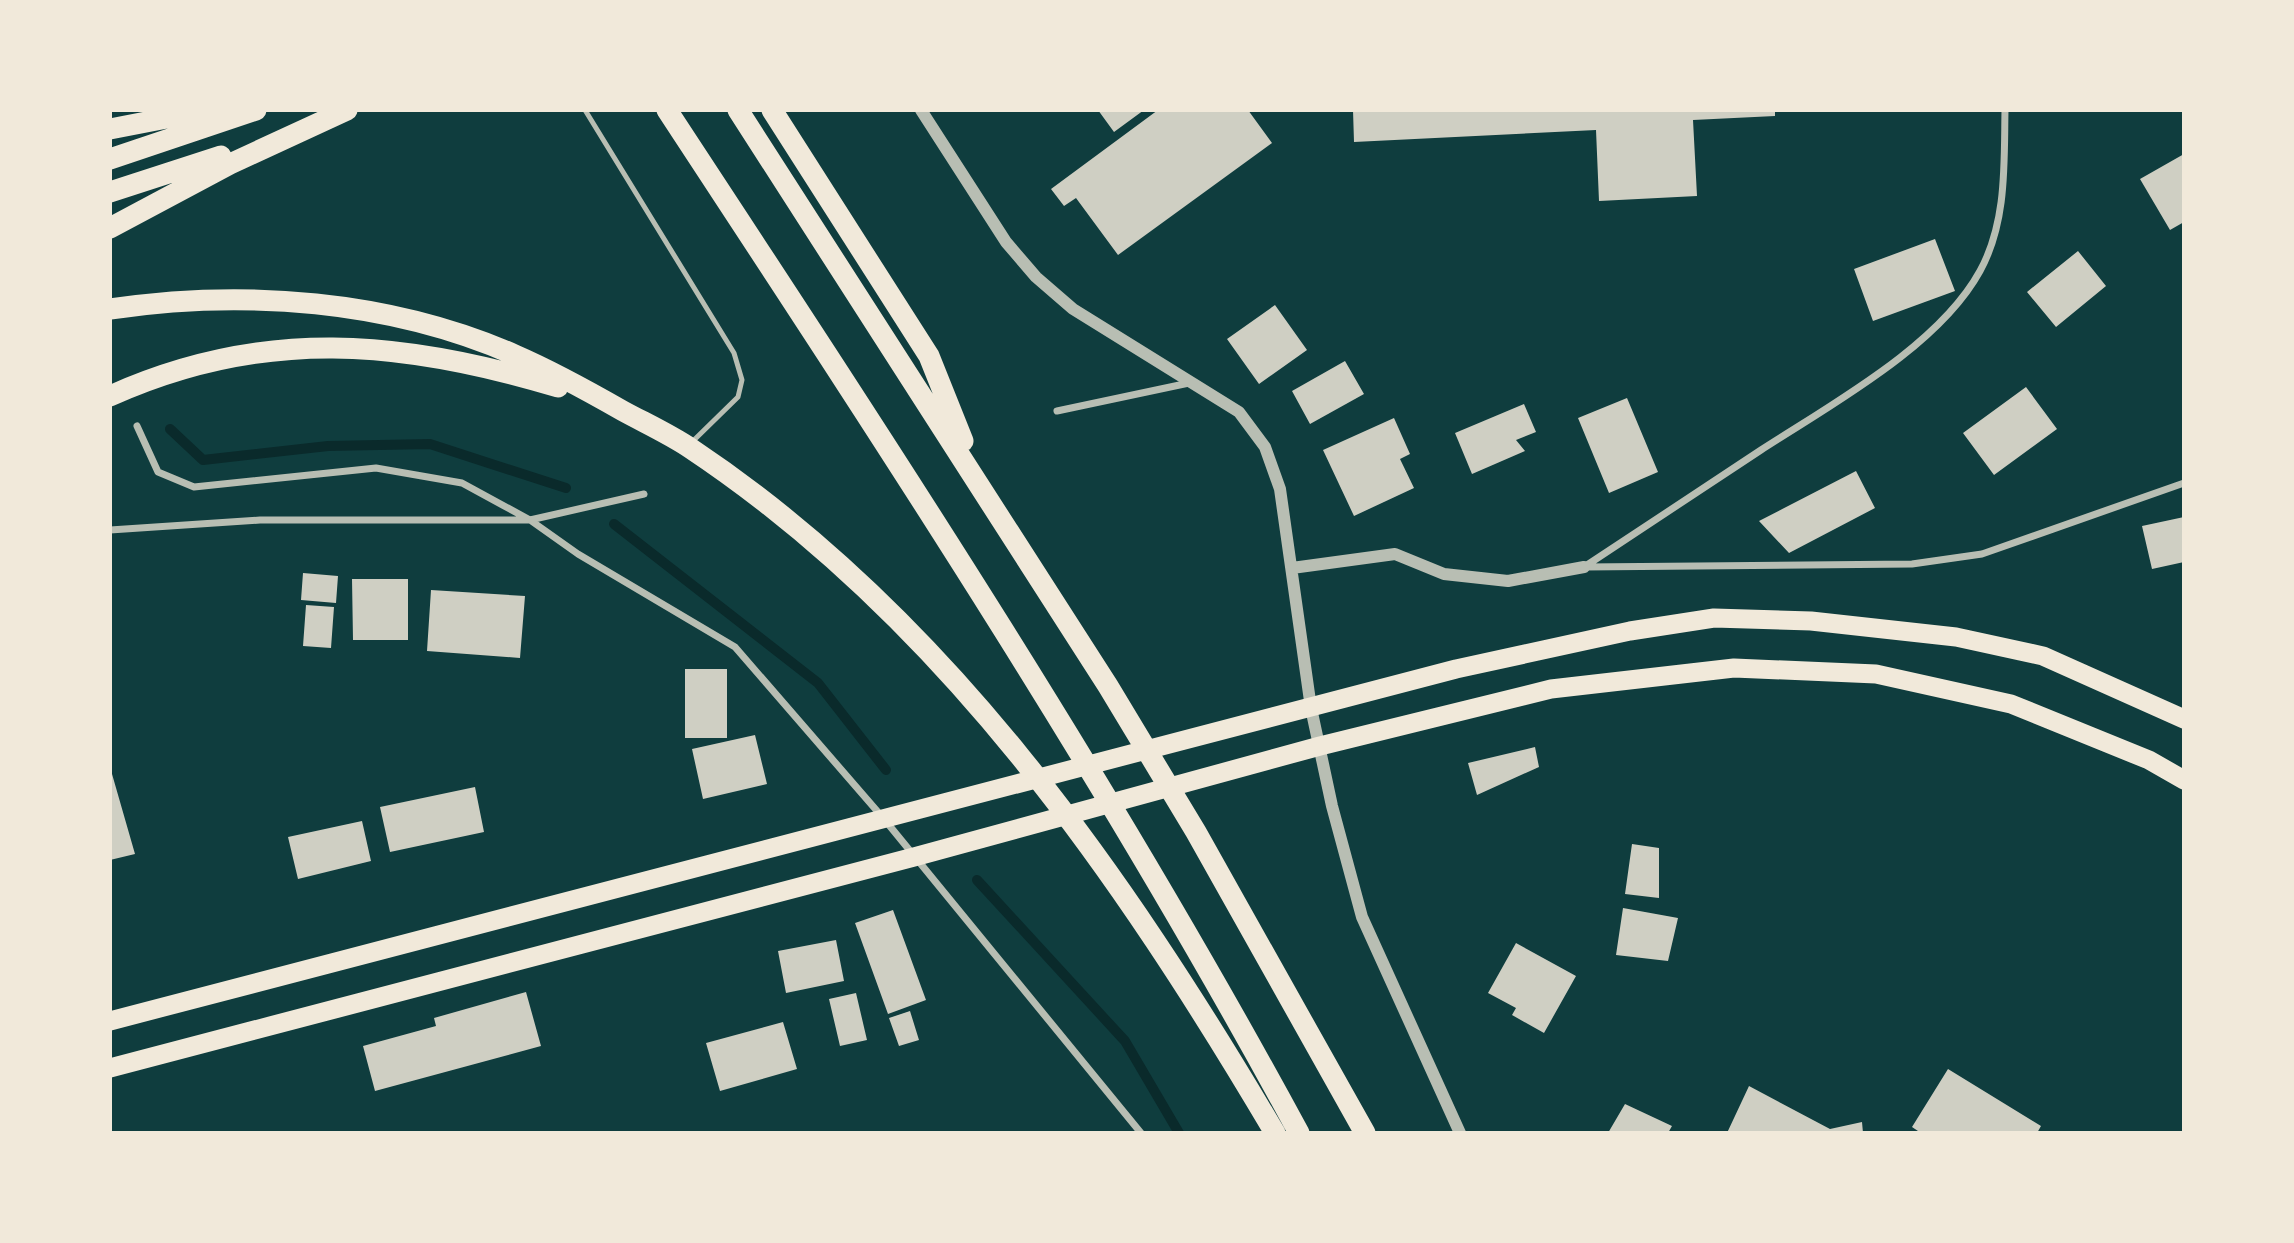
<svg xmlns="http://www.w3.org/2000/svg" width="2294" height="1243" font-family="Inter,sans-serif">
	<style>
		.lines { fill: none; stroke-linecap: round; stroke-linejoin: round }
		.stream { stroke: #0a2a2b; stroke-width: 10 }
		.building { fill: #cfcfc3 }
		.service { stroke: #b8beb3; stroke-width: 5 }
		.minor { stroke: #b8beb3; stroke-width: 7 }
		.tertiary { stroke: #b8beb3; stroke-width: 12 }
		.trunk { stroke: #f1e9da; stroke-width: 19 }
		.motorway { stroke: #f1e9da; stroke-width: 21 }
	</style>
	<rect width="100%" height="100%" fill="#0f3d3e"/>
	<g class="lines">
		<path class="stream" d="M170 429 203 460 328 446 430 444 566 488
			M614 524 818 683 886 770
			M977 880 1125 1041 1179 1133"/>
	</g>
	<path class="building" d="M1098 110H1144L1114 132Z
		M1158 110H1248L1272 143 1118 255 1076 198 1064 206 1051 189Z
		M1353 110H1775V116L1693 120 1697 196 1599 201 1596 130 1354 142Z
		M2184 154V222L2170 230 2140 179Z
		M1935 239 1955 291 1873 321 1854 269Z
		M2078 251 2106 286 2056 327 2027 292Z
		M1275 305 1307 350 1259 384 1227 339Z
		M1345 361 1364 394 1310 424 1292 391Z
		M2026 387 2057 429 1994 475 1963 433Z
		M1627 398 1658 472 1609 493 1578 418Z
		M1524 404 1536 432 1516 440 1525 451 1472 474 1455 433Z
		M1394 418 1410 454 1400 459 1414 488 1354 516 1323 450Z
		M1856 471 1875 508 1789 553 1759 521Z
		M2184 517V562L2152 569 2142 526Z
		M303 573 338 576 336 603 301 600Z
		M352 579H408V640H353Z
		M431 590 525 596 520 658 427 651Z
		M306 605 334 607 331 648 303 646Z
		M685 669H727V738H685Z
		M755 735 767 784 703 799 692 749Z
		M1535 747 1539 767 1477 795 1468 763Z
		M110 767 135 854 110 860Z
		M475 787 484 832 390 852 380 807Z
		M362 821 371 861 298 879 288 837Z
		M1632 844 1659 848V898L1625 894Z
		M1623 908 1678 918 1668 961 1616 955Z
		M893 910 926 1000 888 1014 855 923Z
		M836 940 844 981 786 993 778 951Z
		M1516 943 1576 976 1544 1033 1512 1015 1516 1008 1488 993Z
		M526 992 541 1046 375 1091 363 1046 436 1026 434 1018Z
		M856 993 867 1040 840 1046 829 999Z
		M910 1011 919 1040 899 1046 889 1018Z
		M783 1022 797 1069 720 1091 706 1043Z
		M1948 1069 2041 1126 2037 1133H1921L1912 1127Z
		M1749 1086 1830 1129 1862 1122 1863 1133H1727Z
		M1625 1104 1672 1126 1668 1133H1608Z"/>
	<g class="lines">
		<path class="service" d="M585 110 734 353 742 380 738 397 692 442"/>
		<path class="minor" d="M1057 411 1189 383
			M137 426 158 472 194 487 376 468 462 483 530 520 578 554 735 647 884 819 1141 1133
			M110 530 260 520H530L644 494
			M1584 567C1643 528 1702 489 1761 450 1832 404 1939 346 1980 271 2007 222 2004 164 2005 110
			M1585 567 1912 564 1982 554 2184 483"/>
		<path class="tertiary" d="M921 110 1006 242 1036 277 1073 309 1239 412 1265 447 1280 489 1311 708 1332 806 1362 917 1460 1133
			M1292 568 1395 554 1444 574 1508 581 1584 567"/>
		<path class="trunk" d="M110 1021 1456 669 1630 631 1714 618 1811 621 1956 637 2043 656 2184 719
			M110 1068 914 857 1320 746 1551 689 1734 668 1876 674 2011 704 2149 760 2184 780"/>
		<path class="motorway" d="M667 110C887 445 1108 780 1299 1133
			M738 110 1108 686 1196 832 1365 1133
			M772 110 929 356 963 441
			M110 129 208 110
			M110 159 256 110
			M110 192 221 156
			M110 228 230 164 347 110
			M110 309C244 289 390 300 515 355 552 371 588 391 623 411 645 423 669 434 690 448 944 617 1122 874 1275 1133
			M110 396C263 327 402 340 558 387"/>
	</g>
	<rect width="2294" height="1243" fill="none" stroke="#f1e9da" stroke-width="224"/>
</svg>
